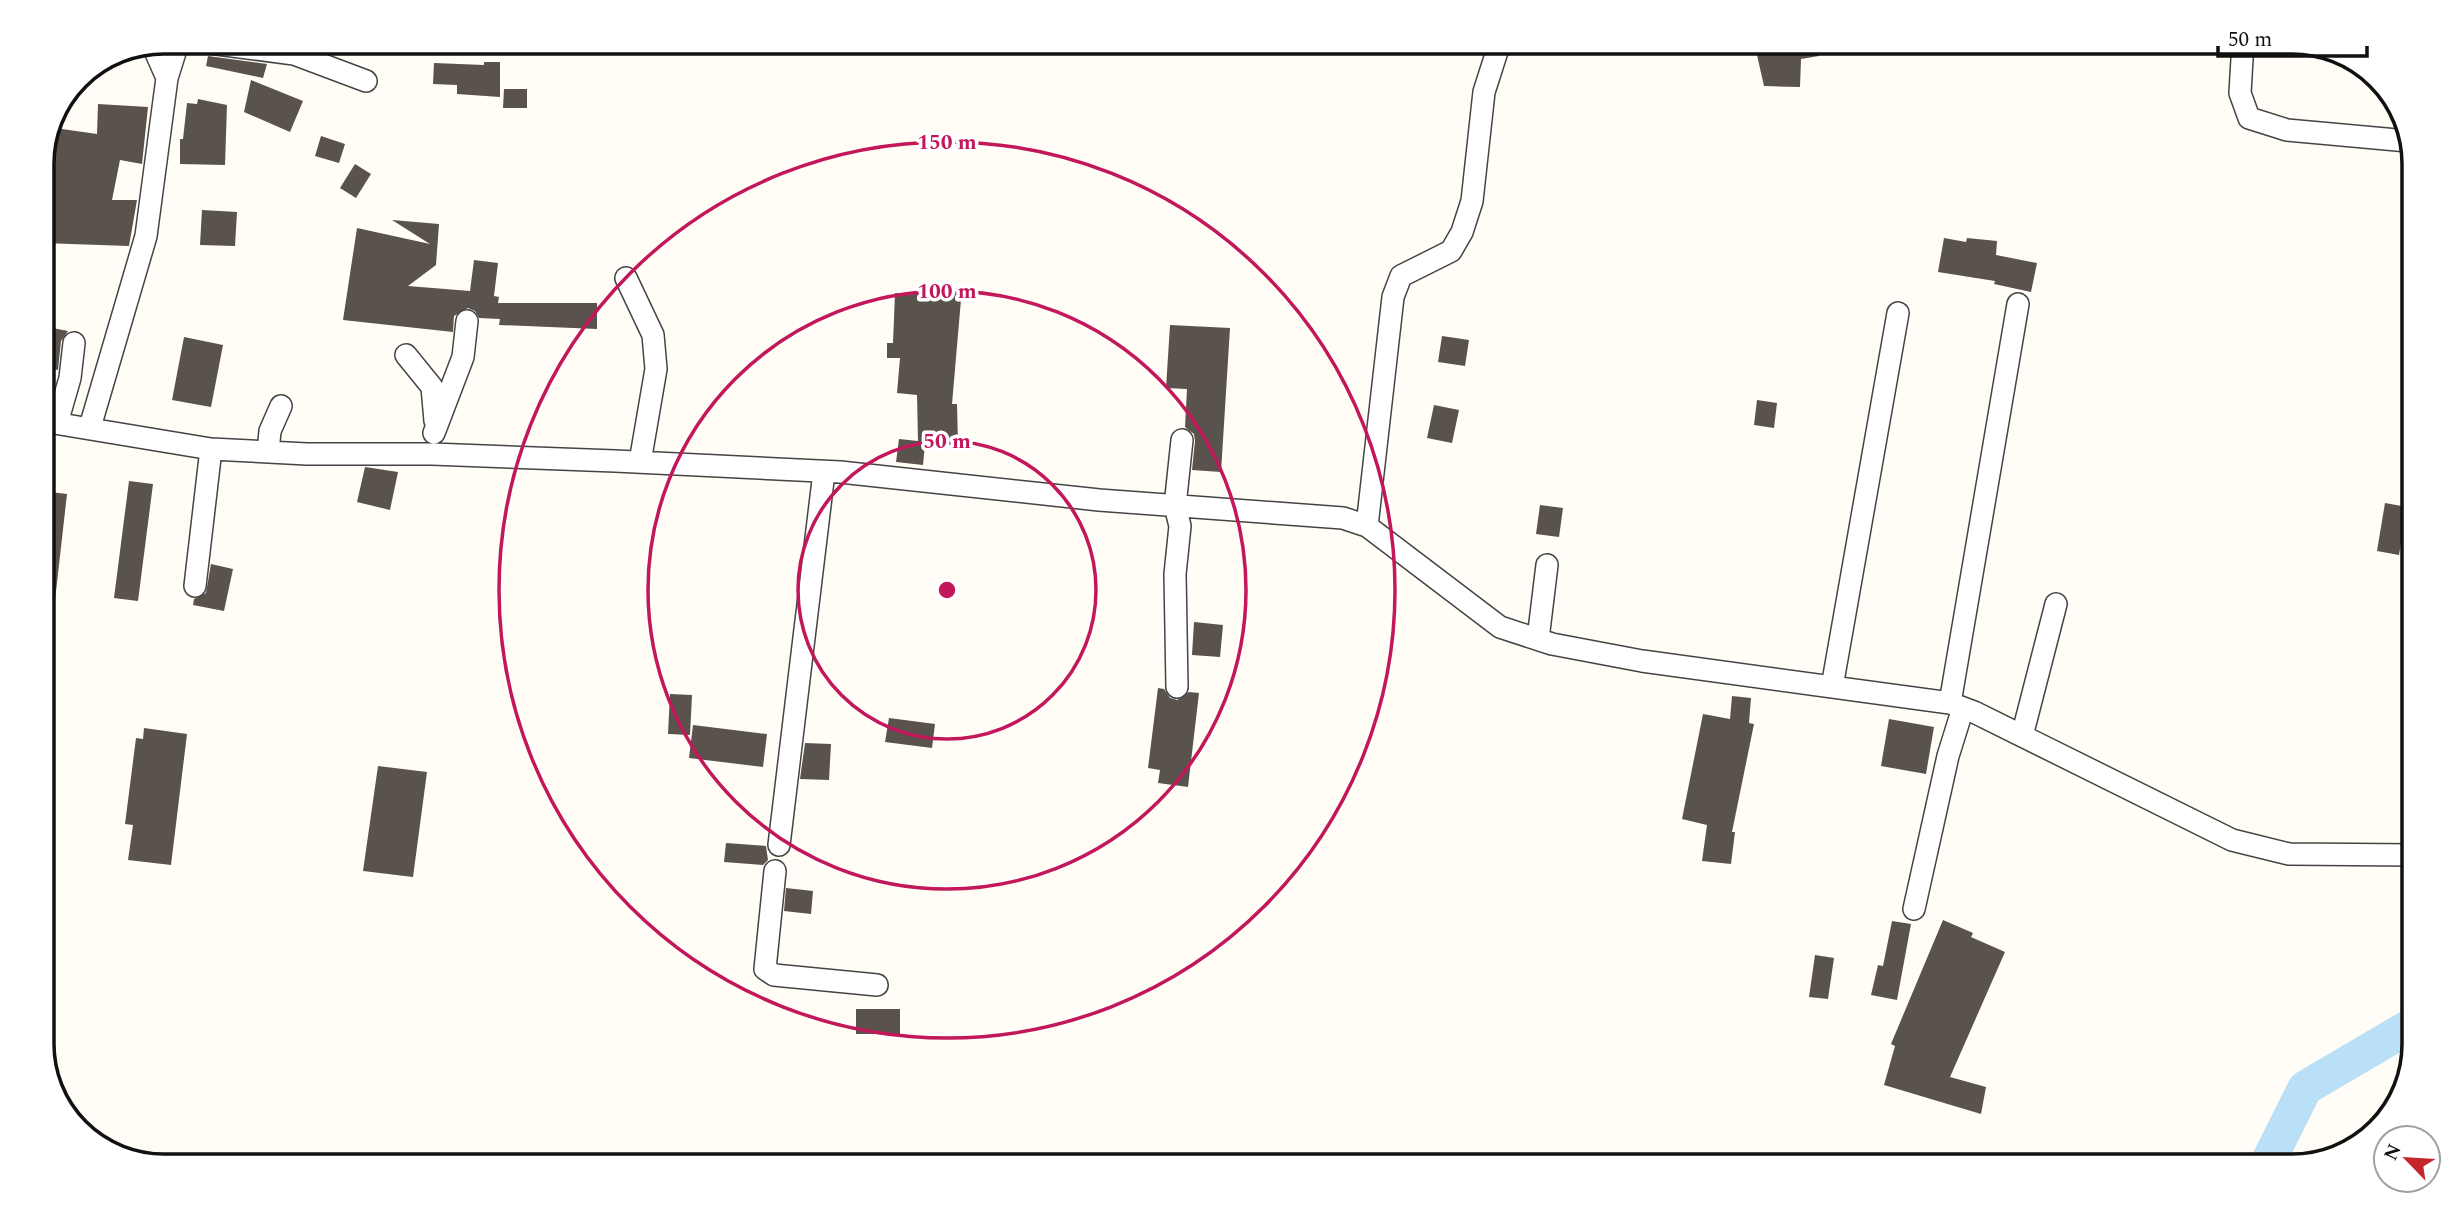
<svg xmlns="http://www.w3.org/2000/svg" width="2456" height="1208" font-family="Spectral,serif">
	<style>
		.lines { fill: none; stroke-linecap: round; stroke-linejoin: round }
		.river { stroke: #b9e0f7; stroke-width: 35 }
		.building { fill: #5a524d }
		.minor-casing { stroke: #444; stroke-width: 24 }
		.minor { stroke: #fff; stroke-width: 21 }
		.ring { fill: none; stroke: #c2185b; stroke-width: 3.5 }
		.rim { fill: none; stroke: #111; stroke-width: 3.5 }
		.centre { fill: #c2185b; stroke: #fff; stroke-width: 3.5 }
		.ring-label { font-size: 21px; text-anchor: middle; font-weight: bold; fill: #c2185b; stroke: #fff; stroke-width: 7; stroke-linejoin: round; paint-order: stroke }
	</style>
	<rect width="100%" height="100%" fill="#fffdf5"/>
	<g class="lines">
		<path class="river" d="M2266 1166 2305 1088 2414 1024"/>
	</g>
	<path class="building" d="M1818 42 1819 56 1801 59 1800 87 1764 86 1757 55 1792 47 1791 43Z
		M208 56 267 64 263 78 206 66Z
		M484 62H500V97L457 94V85L433 84 434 63 484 65Z
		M251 80 303 101 290 132 244 112Z
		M504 89H527V108H503Z
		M198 99 227 105 225 165 180 164V139H183L187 103 197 104Z
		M98 104 148 107 142 164 120 160 112 200H137L129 246 42 243V157L55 128 97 134Z
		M321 136 345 144 339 163 315 156Z
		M355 164 371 174 356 198 340 188Z
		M202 210 237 212 235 246 200 245Z
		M392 220 439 224 436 265 408 286 470 291 474 260 498 263 494 296 499 297 498 303H597V329L499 325 500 319 479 318 475 311 468 308 454 316 453 332 343 320 357 228 430 244Z
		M1944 238 1966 242 1967 238 1997 241 1996 255 2037 263 2031 292 1994 284 1995 281 1938 272Z
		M947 288H962L952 404H957L958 445 925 444 923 465 896 462 899 439 918 441 917 395 897 393 900 358H887V343H893L895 293 947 295Z
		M1170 325 1230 328 1221 472 1192 470 1195 441 1194 434 1185 427 1187 389 1166 388Z
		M42 326 68 331 61 341 58 370 42 367Z
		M1442 336 1469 340 1465 366 1438 362Z
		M184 337 223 345 211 407 172 400Z
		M1757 400 1777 403 1774 428 1754 425Z
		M1434 405 1459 410 1452 443 1427 438Z
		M365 467 398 472 390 510 357 502Z
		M129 481 153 484 138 601 114 598Z
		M42 491 67 494 53 618 42 617Z
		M2385 503 2407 507 2399 555 2377 551Z
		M1540 505 1563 508 1559 537 1536 534Z
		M211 564 233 569 224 611 193 605 194 599 206 593Z
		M1194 622 1223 625 1220 657 1192 655Z
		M1158 688 1164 689 1170 698 1177 700 1189 692 1199 693 1188 787 1158 783 1160 770 1148 768Z
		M670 694 692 695 690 735 668 734Z
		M1732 696 1751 698 1749 723 1754 724 1732 832H1735L1731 864 1702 861 1707 825 1682 819 1703 714 1730 719Z
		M889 718 935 724 932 748 885 742Z
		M1889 719 1934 727 1926 774 1881 766Z
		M693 725 767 734 763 767 689 758Z
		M144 728 187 734 171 865 128 860 133 825 125 824 136 738 143 739Z
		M805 743 831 744 829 780 800 779Z
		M378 766 427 772 413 877 363 871Z
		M726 843 766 846 768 860 763 865 724 862Z
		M786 888 813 891 811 914 784 911Z
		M1943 920 1973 933 1971 937 2005 952 1950 1077 1986 1087 1981 1114 1884 1085 1895 1046 1891 1044Z
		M1892 921 1911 924 1897 1000 1871 995 1878 965 1883 966Z
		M1815 955 1834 958 1828 999 1809 997Z
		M856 1009H900V1034H856Z"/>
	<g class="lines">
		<g class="minor-casing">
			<path id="minor" d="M202 42 294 54 366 81
				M2243 42 2240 93 2249 118 2287 130 2408 141
				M152 44 167 78
				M626 278 653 335 656 369 640 462
				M406 355 432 387 435 421
				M42 421 211 449 307 454H432L615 461 840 472 1099 500 1343 518 1367 526 1500 627 1552 644 1642 661 1950 703 1974 712 2232 840 2289 854 2414 855
				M57 423 70 378 74 343
				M90 427 146 236 167 78 177 46 183 42
				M434 433 463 357 467 321
				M268 452 270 431 281 406
				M1367 526 1393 297 1401 276 1451 251 1462 232 1472 201 1484 92 1500 42
				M195 586 211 449
				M1538 639 1547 565
				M1177 687 1175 574 1180 526 1175 506 1182 440
				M1832 687 1898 313
				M1950 703 2018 304
				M2022 736 2056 604
				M779 845 824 472
				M775 871 765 969 774 975 877 985
				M1914 909 1948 756 1963 708"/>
		</g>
		<use href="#minor" class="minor"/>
	</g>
	<g class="ring">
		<circle cx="947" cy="590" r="149"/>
		<circle cx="947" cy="590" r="299"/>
		<circle cx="947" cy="590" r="448"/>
	</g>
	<path d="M0 0H2456V1208H0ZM164 54H2292A110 110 0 0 1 2402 164V1044A110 110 0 0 1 2292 1154H164A110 110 0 0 1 54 1044V164A110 110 0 0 1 164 54Z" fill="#fff" fill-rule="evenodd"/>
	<path class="rim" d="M164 54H2292A110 110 0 0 1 2402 164V1044A110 110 0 0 1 2292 1154H164A110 110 0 0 1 54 1044V164A110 110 0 0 1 164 54Z"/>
	<circle cx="947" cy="590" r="10" class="centre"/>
	<g class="ring-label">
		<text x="947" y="149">150 m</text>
		<text x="947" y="298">100 m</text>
		<text x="947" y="448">50 m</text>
	</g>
	<g transform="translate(2407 1159) rotate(295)"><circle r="33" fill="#ffffff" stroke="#a0a0a0" stroke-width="2"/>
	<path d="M0-5L12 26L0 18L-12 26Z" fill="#c4262e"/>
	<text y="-10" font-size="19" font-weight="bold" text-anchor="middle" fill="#111111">N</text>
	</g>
	<path d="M2218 46v10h149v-10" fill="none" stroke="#111111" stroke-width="3.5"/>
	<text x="2228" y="46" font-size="21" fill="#111111" stroke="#ffffff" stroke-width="5" paint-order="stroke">50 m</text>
</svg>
